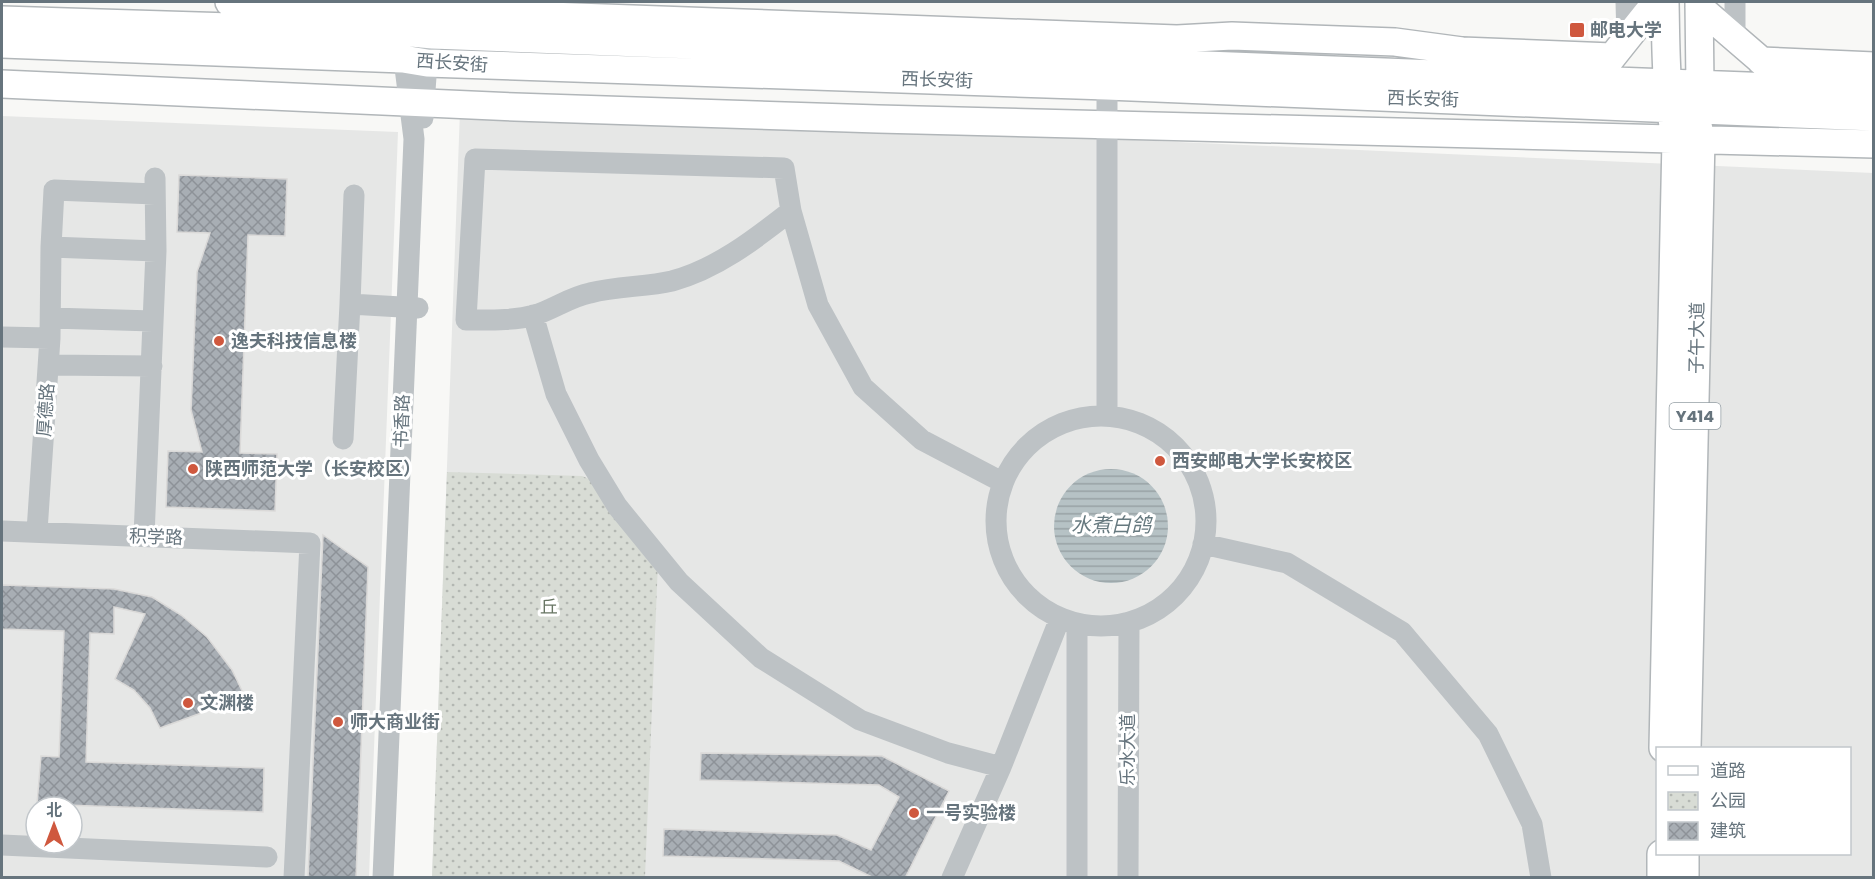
<svg xmlns="http://www.w3.org/2000/svg" width="1875" height="879" font-family="Poppins,'Noto Sans SC',sans-serif">
	<style>
		.built { fill: #e6e7e6; fill-rule: evenodd }
		.park { fill: url(#park-dots) }
		.water { fill: url(#water-rules) }
		.building { fill: url(#building-cross-hatch); stroke: #dad9d8; stroke-width: 1.5 }
		.lines { fill: none; stroke-linecap: round; stroke-linejoin: round }
		.major-casing { stroke: #b1b6b9; stroke-width: 30 }
		.minor { stroke: #bdc2c5; stroke-width: 21 }
		.major { stroke: #fff; stroke-width: 27 }
		.poi-dot { fill: #cf583e; stroke: #fff; stroke-width: 2 }
		.labels { text-anchor: middle; stroke-width: 6; stroke-linejoin: round; paint-order: stroke }
		.shield { fill: #fff; stroke: #949ea4; stroke-width: 1.5 }
		.shield-label { font-size: 16px; font-weight: bold; fill: #66747d }
		.poi-label { font-size: 18px; font-weight: bold; fill: #66747d; stroke: #fff; text-anchor: start }
		.street-label { font-size: 18px; fill: #66747d; stroke: #fff }
		.park-label { font-size: 18px; fill: #687664; stroke: #fff }
		.water-label { font-size: 20px; font-style: italic; fill: #66797f; stroke: #fff }
	</style>
	<defs>
		<pattern id="park-dots" width="8" height="8" patternUnits="userSpaceOnUse" patternTransform="scale(1.5)"><rect width="8" height="8" fill="#d8dcd5"/><path d="M2 2h.1M6 6h.1" fill="none" stroke="#b3b7b2" stroke-width="1.8" stroke-linecap="round"/></pattern>
		<pattern id="water-rules" width="6" height="5" patternUnits="userSpaceOnUse" patternTransform="scale(1.5)"><rect width="6" height="5" fill="#b6c2c5"/><path d="M0 2.5h6" fill="none" stroke="#98a2a5"/></pattern>
		<pattern id="building-cross-hatch" width="8" height="8" patternUnits="userSpaceOnUse" patternTransform="scale(1.5)"><rect width="8" height="8" fill="#a8aeb4"/><path d="M0 0l8 8M0 8l8-8" fill="none" stroke="#8d9298"/></pattern>
	</defs>
	<rect width="100%" height="100%" fill="#f8f8f6"/>
	<path class="built" d="M460 110 1873 173V877L432 878ZM1658 748H1850V854H1658Z
		M2 116 398 132 369 877 2 878ZM36 807H72V843H36Z"/>
	<path class="park" d="M447 472 582 476 603 485 658 562 645 877 432 878Z"/>
	<path class="water" d="M1054 526a57 57 0 1 1 114 0a57 57 0 1 1-114 0Z"/>
	<path class="building" d="M179 175 287 179 285 236 248 235 240 453 277 454 275 511 166 507 168 451 202 452 191 410 197 272 210 233 177 232Z
		M323 535 368 567 356 878H308Z
		M2 585 114 589 152 597 181 615 207 637 232 670 245 697 160 728 150 708 134 690 115 679 145 614 114 607V634L90 633 86 762 264 768 263 812 37 804 41 756 59 757 64 631 2 629Z
		M701 753 882 756 949 791 905 878H874L839 861 663 856 664 829 837 835 871 850 899 797 879 785 700 780Z"/>
	<g class="lines">
		<g class="major-casing">
			<path id="major" d="M229 2 251 5 1177 39 1232 36 1395 42 1462 51 1612 57
				M1699 7 1793 88
				M2 20 401 32 433 35 1874 91
				M2 44 403 59 427 63 1107 86 1874 117
				M1761 61 1874 66
				M1601 71 1656 2
				M2 84 515 107 878 119 1874 144
				M1663 748 1676 139C1665 93 1666 48 1665 2
				M1687 748 1701 139 1695 111 1700 85 1699 2
				M1661 878V854
				M1685 878V854"/>
		</g>
		<path class="minor" d="M1626 2 1627 39
			M1735 2V38
			M1107 71V415
			M423 118 427 63 430 48
			M791 211C755 239 717 269 672 281 646 287 617 286 590 293 570 297 554 309 535 315 513 321 489 320 466 320L475 159 784 168 791 211 818 305 863 387 922 440 1002 482
			M51 247 156 251
			M350 304 354 195
			M533 315 556 394 589 460 617 506 679 582 761 658 860 720 948 753 1001 767
			M51 318 153 321
			M2 337 50 338 37 531
			M50 338 51 247 54 190 155 194
			M50 365 152 366
			M996 521a105 105 0 1 1 210 0a105 105 0 1 1-210 0Z
			M343 439 350 304 418 308
			M2 531 310 543 294 878
			M144 536 156 251 155 178
			M1203 544 1287 563 1402 632 1488 734 1532 824 1541 878
			M2 845 267 857
			M383 878 414 139 402 44
			M952 878 1001 767 1060 618
			M1077 878V624
			M1128 878 1129 622"/>
		<use href="#major" class="major"/>
	</g>
	<g class="poi-dot">
		<rect x="1569" y="22" width="16" height="16" rx="3"/>
		<circle cx="219" cy="341" r="6"/>
		<circle cx="1160" cy="461" r="6"/>
		<circle cx="193" cy="469" r="6"/>
		<circle cx="188" cy="703" r="6"/>
		<circle cx="338" cy="722" r="6"/>
		<circle cx="914" cy="813" r="6"/>
	</g>
	<g class="labels">
		<rect class="shield" x="1669.5" y="403" width="51" height="26" rx="4.5"/>
		<g class="shield-label">
			<text x="1695" y="422">Y414</text>
		</g>
		<g class="poi-label">
			<text x="1590" y="36">邮电大学</text>
			<text x="231" y="347">逸夫科技信息楼</text>
			<text x="1172" y="467">西安邮电大学长安校区</text>
			<text x="205" y="475">陕西师范大学（长安校区）</text>
			<text x="200" y="709">文渊楼</text>
			<text x="350" y="728">师大商业街</text>
			<text x="926" y="819">一号实验楼</text>
		</g>
		<g class="street-label">
			<text transform="translate(452 63) rotate(4)" y="6">西长安街</text>
			<text transform="translate(937 80) rotate(2)" y="6">西长安街</text>
			<text transform="translate(1423 99) rotate(2)" y="6">西长安街</text>
			<text transform="translate(1697 338) rotate(-89)" y="6">子午大道</text>
			<text transform="translate(46 410) rotate(-86)" y="6">厚德路</text>
			<text transform="translate(402 421) rotate(-88)" y="6">书香路</text>
			<text transform="translate(156 537) rotate(2)" y="6">积学路</text>
			<text transform="translate(1128 750) rotate(-90)" y="6">乐水大道</text>
		</g>
		<g class="park-label">
			<text x="549" y="613">丘</text>
		</g>
		<g class="water-label">
			<text x="1111" y="532">水煮白鸽</text>
		</g>
	</g>
	<rect width="1875" height="879" fill="none" stroke="#66747d" stroke-width="6"/>
	<rect x="1656" y="747" width="195" height="108" fill="#ffffff" stroke="#c2c7cb" stroke-width="1.5"/>
	<rect x="1668" y="766" width="30" height="9" fill="#ffffff" stroke="#c2c7cb" stroke-width="1.5"/>
	<text x="1710" y="777" font-size="18" fill="#66747d">道路</text>
	<rect x="1668" y="792" width="30" height="18" fill="url(#park-dots)" stroke="#c2c7cb" stroke-width="1.5"/>
	<text x="1710" y="807" font-size="18" fill="#66747d">公园</text>
	<rect x="1668" y="822" width="30" height="18" fill="url(#building-cross-hatch)" stroke="#c2c7cb" stroke-width="1.5"/>
	<text x="1710" y="837" font-size="18" fill="#66747d">建筑</text>
	<g transform="translate(54 825)"><circle r="28" fill="#ffffff" stroke="#c2c7cb" stroke-width="1.5"/>
	<path d="M0-4.5L10 22L0 15L-10 22Z" fill="#cf583e"/>
	<text y="-9" font-size="16" font-weight="bold" text-anchor="middle" fill="#66747d">北</text>
	</g>
</svg>
